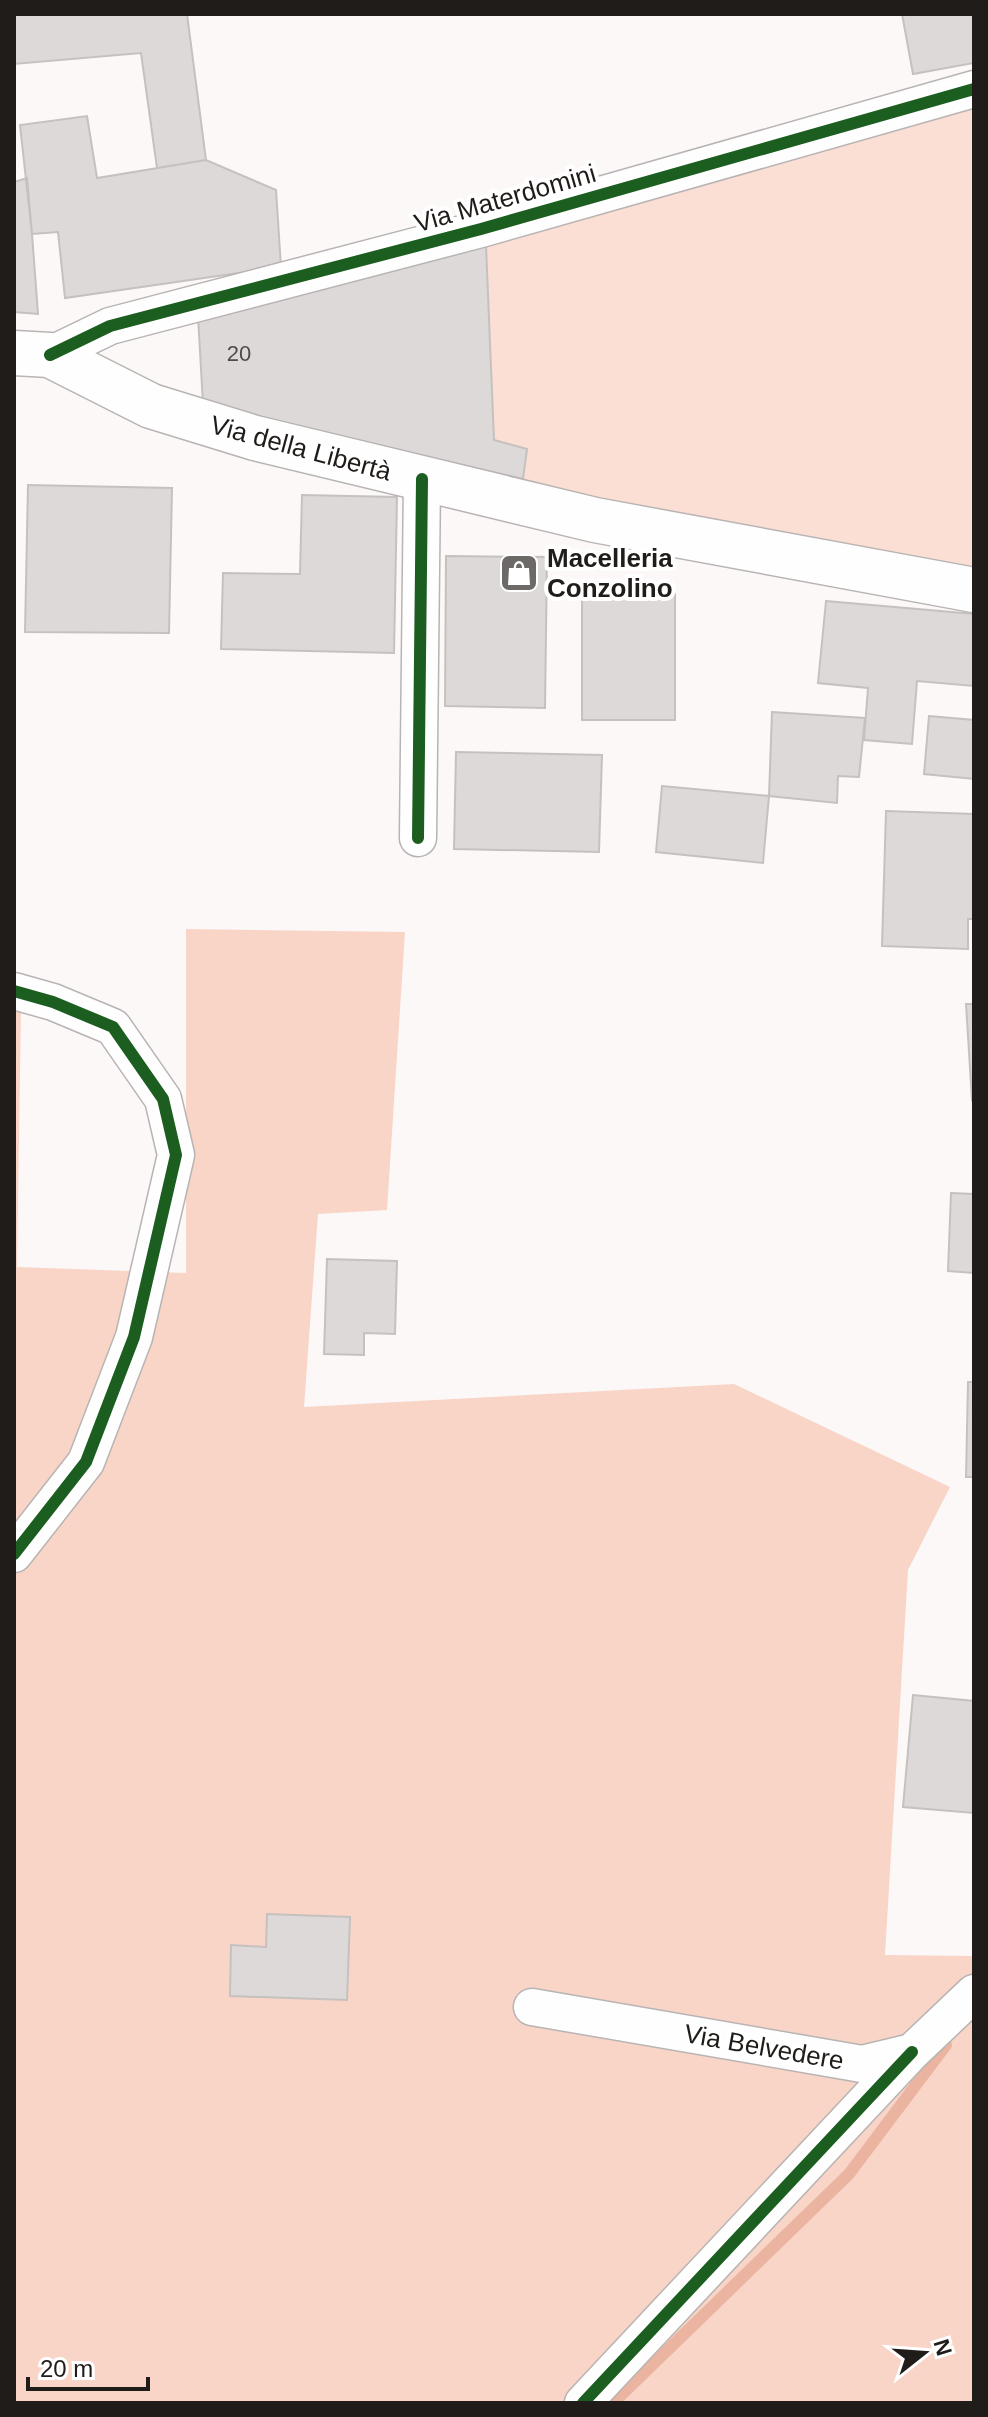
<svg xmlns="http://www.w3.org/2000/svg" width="988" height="2417" font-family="Helvetica,sans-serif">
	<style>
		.green { fill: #fbdfd4 }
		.forest { fill: #f9d5c8 }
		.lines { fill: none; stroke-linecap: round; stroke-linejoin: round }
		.stream { stroke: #eab4a0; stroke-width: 12 }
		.building { fill: #ddd9d8; stroke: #c5c1bf; stroke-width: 2 }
		.street-casing { stroke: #b8b4b3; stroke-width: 39 }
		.secondary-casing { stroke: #b8b4b3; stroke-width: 47 }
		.street { stroke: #fffefe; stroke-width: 36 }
		.secondary { stroke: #fffefe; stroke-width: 44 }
		.cycleway-casing { stroke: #fff; stroke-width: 17 }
		.cycleway { stroke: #1b5e20; stroke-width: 12 }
		.labels { text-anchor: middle; stroke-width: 8; stroke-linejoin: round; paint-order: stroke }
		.number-label { font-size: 22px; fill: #4f4b4a }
		.street-label { font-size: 26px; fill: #201c1a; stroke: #fff }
		.poi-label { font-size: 26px; font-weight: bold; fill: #201c1a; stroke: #fff; text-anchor: start }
	</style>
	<rect width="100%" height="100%" fill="#fcf8f7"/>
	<path class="green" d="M974 89V589L595 520 523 479 527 449 494 440 486 246Z"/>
	<path class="forest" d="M186 929 405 932 387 1210 318 1214 304 1407 734 1384 950 1487 908 1570 885 1955 974 1956V2403H14V1007L21 1009 17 1267 186 1273Z"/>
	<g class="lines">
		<path class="stream" d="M613 2403 849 2174 946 2045"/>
	</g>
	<path class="building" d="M14 14H187L206 160 157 168 141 53 14 64Z
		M902 14H974V63L913 74Z
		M87 116 97 178 206 160 276 190 281 267 65 298 58 232 32 234 20 125Z
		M27 178 32 234 38 314 14 312V182Z
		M486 246 494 440 527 449 523 479 203 404 198 316Z
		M28 485 172 488 169 633 25 632Z
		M302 495 397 497 394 653 221 649 223 573 300 574Z
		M446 556 547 557 545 708 445 706Z
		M582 594H675V720H582Z
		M826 601 974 614V686L917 681 912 744 864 740 868 688 818 683Z
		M772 712 865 718 859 777 838 776 837 803 769 796Z
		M929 716 974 720V779L924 774Z
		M456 752 602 755 599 852 454 849Z
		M662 786 769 796 763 863 656 852Z
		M886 811 974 814V919H968V949L882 946Z
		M966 1004H974V1099L972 1100Z
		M951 1193 974 1194V1273L948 1271Z
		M327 1259 397 1261 395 1334 364 1333V1355L324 1354Z
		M968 1382H974V1477H966Z
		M913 1695 974 1701V1813L903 1807Z
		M267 1914 350 1917 347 2000 230 1996 231 1945 266 1947Z"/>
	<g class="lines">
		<g class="street-casing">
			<path id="street" d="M50 355 110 326 481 229 974 89
				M418 838 422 479
				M14 991 53 1002 113 1027 163 1099 176 1155 134 1337 86 1462 14 1554
				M532 2007 862 2064 912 2052 974 1993
				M583 2403 912 2052"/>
		</g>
		<g class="secondary-casing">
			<path id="secondary" d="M14 353 50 355 151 406 255 438 595 520 974 590"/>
		</g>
		<use href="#street" class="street"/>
		<use href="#secondary" class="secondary"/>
		<g class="cycleway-casing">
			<path id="cycleway" d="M50 355 110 326 481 229 974 89
				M418 838 422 479
				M14 991 53 1002 113 1027 163 1099 176 1155 134 1337 86 1462 14 1554
				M583 2403 912 2052"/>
		</g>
		<use href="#cycleway" class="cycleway"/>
	</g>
	<defs>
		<g id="shop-square" transform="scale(2)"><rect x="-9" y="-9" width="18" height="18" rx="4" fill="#6d6967" stroke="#fff"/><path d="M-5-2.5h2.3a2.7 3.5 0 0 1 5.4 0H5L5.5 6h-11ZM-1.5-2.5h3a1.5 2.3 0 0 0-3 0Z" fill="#fff"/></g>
	</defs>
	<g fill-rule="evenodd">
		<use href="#shop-square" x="519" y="573"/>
	</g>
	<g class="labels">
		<g class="number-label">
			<text x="239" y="361">20</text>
		</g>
		<g class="street-label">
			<text transform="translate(505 198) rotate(-16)" y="9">Via Materdomini</text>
			<text transform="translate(301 448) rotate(15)" y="9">Via della Libertà</text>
			<text transform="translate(764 2047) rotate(10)" y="9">Via Belvedere</text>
		</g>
		<g class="poi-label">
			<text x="547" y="567">Macelleria<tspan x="547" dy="30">Conzolino</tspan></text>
		</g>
	</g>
	<rect width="988" height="2417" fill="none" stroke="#201c1a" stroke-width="32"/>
	<g transform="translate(924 2353) rotate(73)" stroke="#ffffff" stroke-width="6" paint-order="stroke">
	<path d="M0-6L14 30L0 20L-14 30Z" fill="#201c1a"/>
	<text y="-12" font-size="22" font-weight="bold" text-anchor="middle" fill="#201c1a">N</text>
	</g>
	<path d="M28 2377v12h120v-12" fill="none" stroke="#201c1a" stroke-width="4"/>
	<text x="40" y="2377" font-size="24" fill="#201c1a" stroke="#ffffff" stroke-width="6" paint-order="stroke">20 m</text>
</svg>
